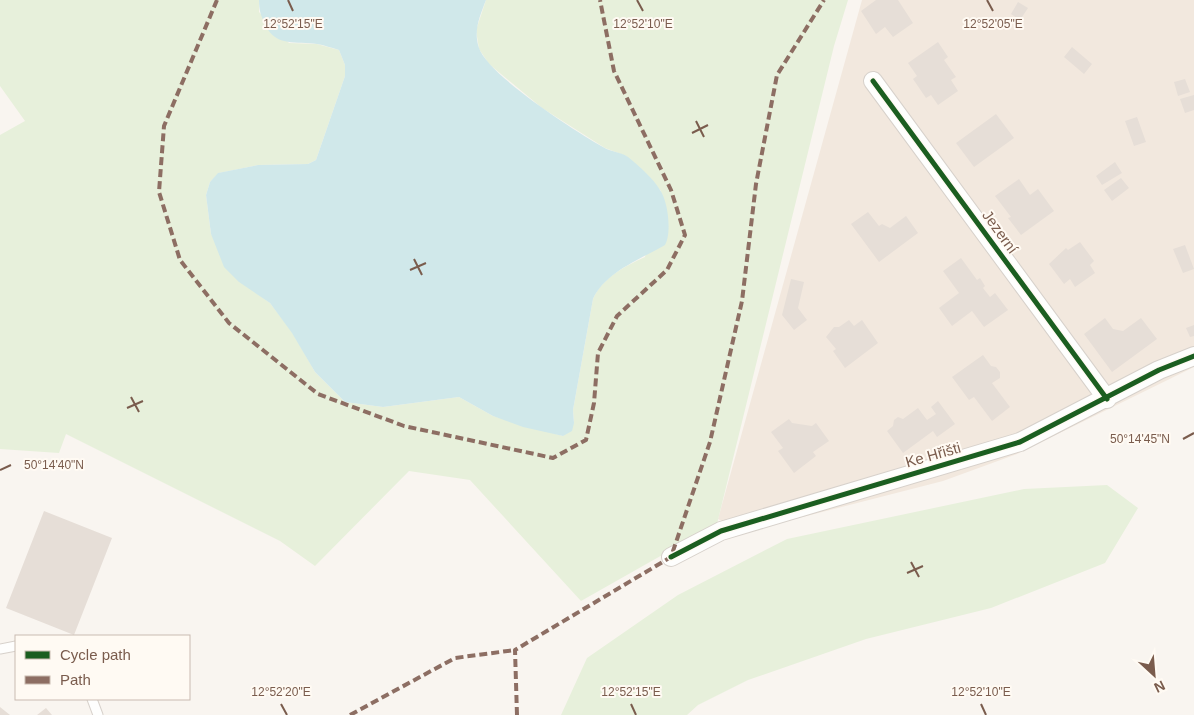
<svg xmlns="http://www.w3.org/2000/svg" width="1194" height="715" font-family="Arial,sans-serif">
	<style>
		.residential { fill: #f2e8de }
		.green { fill: #e7f0db }
		.water { fill: #d0e8ea }
		.building { fill: #e6ded7 }
		.lines { fill: none; stroke-linecap: round; stroke-linejoin: round }
		.service-casing { stroke: #d7d1cb; stroke-width: 11 }
		.minor-casing { stroke: #d7d1cb; stroke-width: 20 }
		.service { stroke: #fefefd; stroke-width: 9 }
		.minor { stroke: #fefefd; stroke-width: 18 }
		.quiet { stroke: #8d6e63; stroke-width: 4; stroke-dasharray: 8 4; stroke-linecap: butt }
		.cycleway-casing { stroke: #fffaf3; stroke-width: 8 }
		.cycleway { stroke: #1b5e20; stroke-width: 5 }
		.ticks { fill: none; stroke: #7a5c4d; stroke-width: 2 }
		.labels { text-anchor: middle; stroke-width: 4; stroke-linejoin: round; paint-order: stroke }
		.street-label { font-size: 15px; fill: #7a5c4d; stroke: #fffaf3 }
		.ticks-label { font-size: 12px; text-anchor: middle; fill: #7a5c4d; stroke: #fffaf3; stroke-width: 4; stroke-linejoin: round; paint-order: stroke }
	</style>
	<rect width="100%" height="100%" fill="#f9f5f0"/>
	<path class="residential" d="M862 0H1194V367L1017 454 943 481 744 532 718 519Z"/>
	<path class="green" d="M0 0H259V12L289 43 317 44 339 50 345 65V76L316 160 308 164 258 165 219 173 210 182 206 195 211 234 255 292 270 303 293 333 315 372 345 402 383 407 459 397 493 416 563 436 574 423 573 410 593 299C602 278 625 266 645 257L661 191 626 156 605 148 542 108 489 64 479 49 476 30 486 0H848L834 46 717 524 581 601 470 480 409 471 315 566 280 541 66 434 59 453 0 449V135L25 121 0 86Z
		M1107 485 1138 508 1105 563 991 608 866 639 748 680 698 705 687 715H561L587 658 678 595 787 539 1024 489Z"/>
	<path class="water" d="M259 0H486C480 16 473 31 479 48 489 76 575 131 603 147 611 152 621 152 628 157 639 166 653 178 660 190 668 201 672 233 665 245 641 259 605 272 593 299L573 410 574 423 572 431 563 436 523 427 493 416 459 397 383 407 345 402 315 372 292 333 270 303 239 282 224 267 211 234 206 195 210 182 218 173 258 165 308 164 316 160 345 76V65L339 50C332 48 324 45 317 44 297 41 276 47 266 26 261 16 259 11 259 0Z"/>
	<path class="building" d="M876 0H898L913 23 893 37 885 27 876 34 861 11Z
		M1018 2 1028 8 1020 20 1011 14Z
		M938 42 948 57 944 60 956 77 951 80 958 91 938 105 931 95 926 98 913 79 917 76 908 63Z
		M1072 47 1092 64 1084 74 1064 57Z
		M1185 79 1190 92 1178 96 1174 82Z
		M1194 95V110L1185 113 1180 99Z
		M996 114 1014 138 974 167 956 143Z
		M1137 117 1146 142 1134 146 1125 121Z
		M1115 162 1122 173 1102 185 1096 176Z
		M1121 178 1129 188 1112 201 1104 190Z
		M1019 179 1030 195 1038 189 1054 211 1021 235 1008 218 1011 217 995 196Z
		M868 212 879 226 882 224 890 228 906 216 918 233 879 262 851 224Z
		M1080 242 1094 261 1090 265 1095 273 1075 287 1070 279 1064 284 1049 264 1066 248 1068 250Z
		M1185 245 1194 269 1183 273 1173 249Z
		M961 258 977 280 980 278 985 286 983 288 990 297 995 293 1008 310 984 327 972 311 952 326 939 308 959 293 943 271Z
		M791 279 804 282 798 308 807 320 794 330 782 315Z
		M1105 318 1113 329 1123 331 1141 318 1157 339 1112 372 1084 334Z
		M849 320 854 326 862 320 878 343 845 368 833 351 836 349 826 337 834 327H839Z
		M1194 325V336L1190 337 1186 328Z
		M983 355 991 366 996 367 1000 372V378L992 383 1010 407 992 421 974 397 969 400 952 377Z
		M938 401 955 424 937 437 933 431 903 453 887 431 893 426 894 420 898 417 903 419 918 408 927 420 936 414 931 407Z
		M789 419 792 423 812 426 816 423 829 441 813 452 816 456 794 473 778 451 783 448 771 432Z
		M44 511 112 538 74 635 6 608Z
		M0 707 10 715H0Z
		M46 708 52 715H37Z"/>
	<g class="lines">
		<g class="service-casing">
			<path id="service" d="M0 649 16 646
				M92 699 98 715"/>
		</g>
		<g class="minor-casing">
			<path id="minor" d="M873 81 1107 399
				M671 557 721 531 1020 442 1159 370 1194 356"/>
		</g>
		<use href="#service" class="service"/>
		<use href="#minor" class="minor"/>
		<path class="quiet" d="M217 0 164 126 159 192 180 260 229 323 318 394 404 426 553 458 586 440 594 403 598 353 617 316 667 270 685 235 671 190 614 71 600 0
			M350 715 455 658 515 650
			M517 715 515 650 671 557 710 442 742 301 756 184 777 75 824 0"/>
		<g class="cycleway-casing">
			<path id="cycleway" d="M873 81 1107 399
				M671 557 721 531 1020 442 1159 370 1194 356"/>
		</g>
		<use href="#cycleway" class="cycleway"/>
	</g>
	<path class="ticks" d="M288 0 293 11M637 0 643 11M987 0 993 11M696 121 704 137M692 133 708 125M414 259 422 275M410 270 426 263M131 397 139 412M127 408 143 401M1183 439 1194 433M0 470 11 465M911 562 919 577M907 573 923 566M281 704 287 715M631 704 636 715M981 704 986 715"/>
	<g class="labels">
		<g class="street-label">
			<text transform="translate(1000 232) rotate(54)" y="5">Jezerní</text>
			<text transform="translate(933 455) rotate(-16)" y="5">Ke Hřišti</text>
		</g>
	</g>
	<g class="ticks-label">
		<text x="293" y="28">12°52'15"E</text>
		<text x="643" y="28">12°52'10"E</text>
		<text x="993" y="28">12°52'05"E</text>
		<text x="1140" y="443">50°14'45"N</text>
		<text x="54" y="469">50°14'40"N</text>
		<text x="281" y="696">12°52'20"E</text>
		<text x="631" y="696">12°52'15"E</text>
		<text x="981" y="696">12°52'10"E</text>
	</g>
	<rect x="15" y="635" width="175" height="65" fill="#fffaf3" stroke="#cabbb1"/>
	<rect x="25" y="651" width="25" height="8" fill="#1b5e20" stroke="#cabbb1"/>
	<text x="60" y="660" font-size="15" fill="#7a5c4d">Cycle path</text>
	<rect x="25" y="676" width="25" height="8" fill="#8d6e63" stroke="#cabbb1"/>
	<text x="60" y="685" font-size="15" fill="#7a5c4d">Path</text>
	<g transform="translate(1154 675) rotate(154)" stroke="#fffaf3" stroke-width="4" paint-order="stroke">
	<path d="M0-4L9 19L0 12L-9 19Z" fill="#7a5c4d"/>
	<text y="-8" font-size="14" font-weight="bold" text-anchor="middle" fill="#7a5c4d">N</text>
	</g>
</svg>
